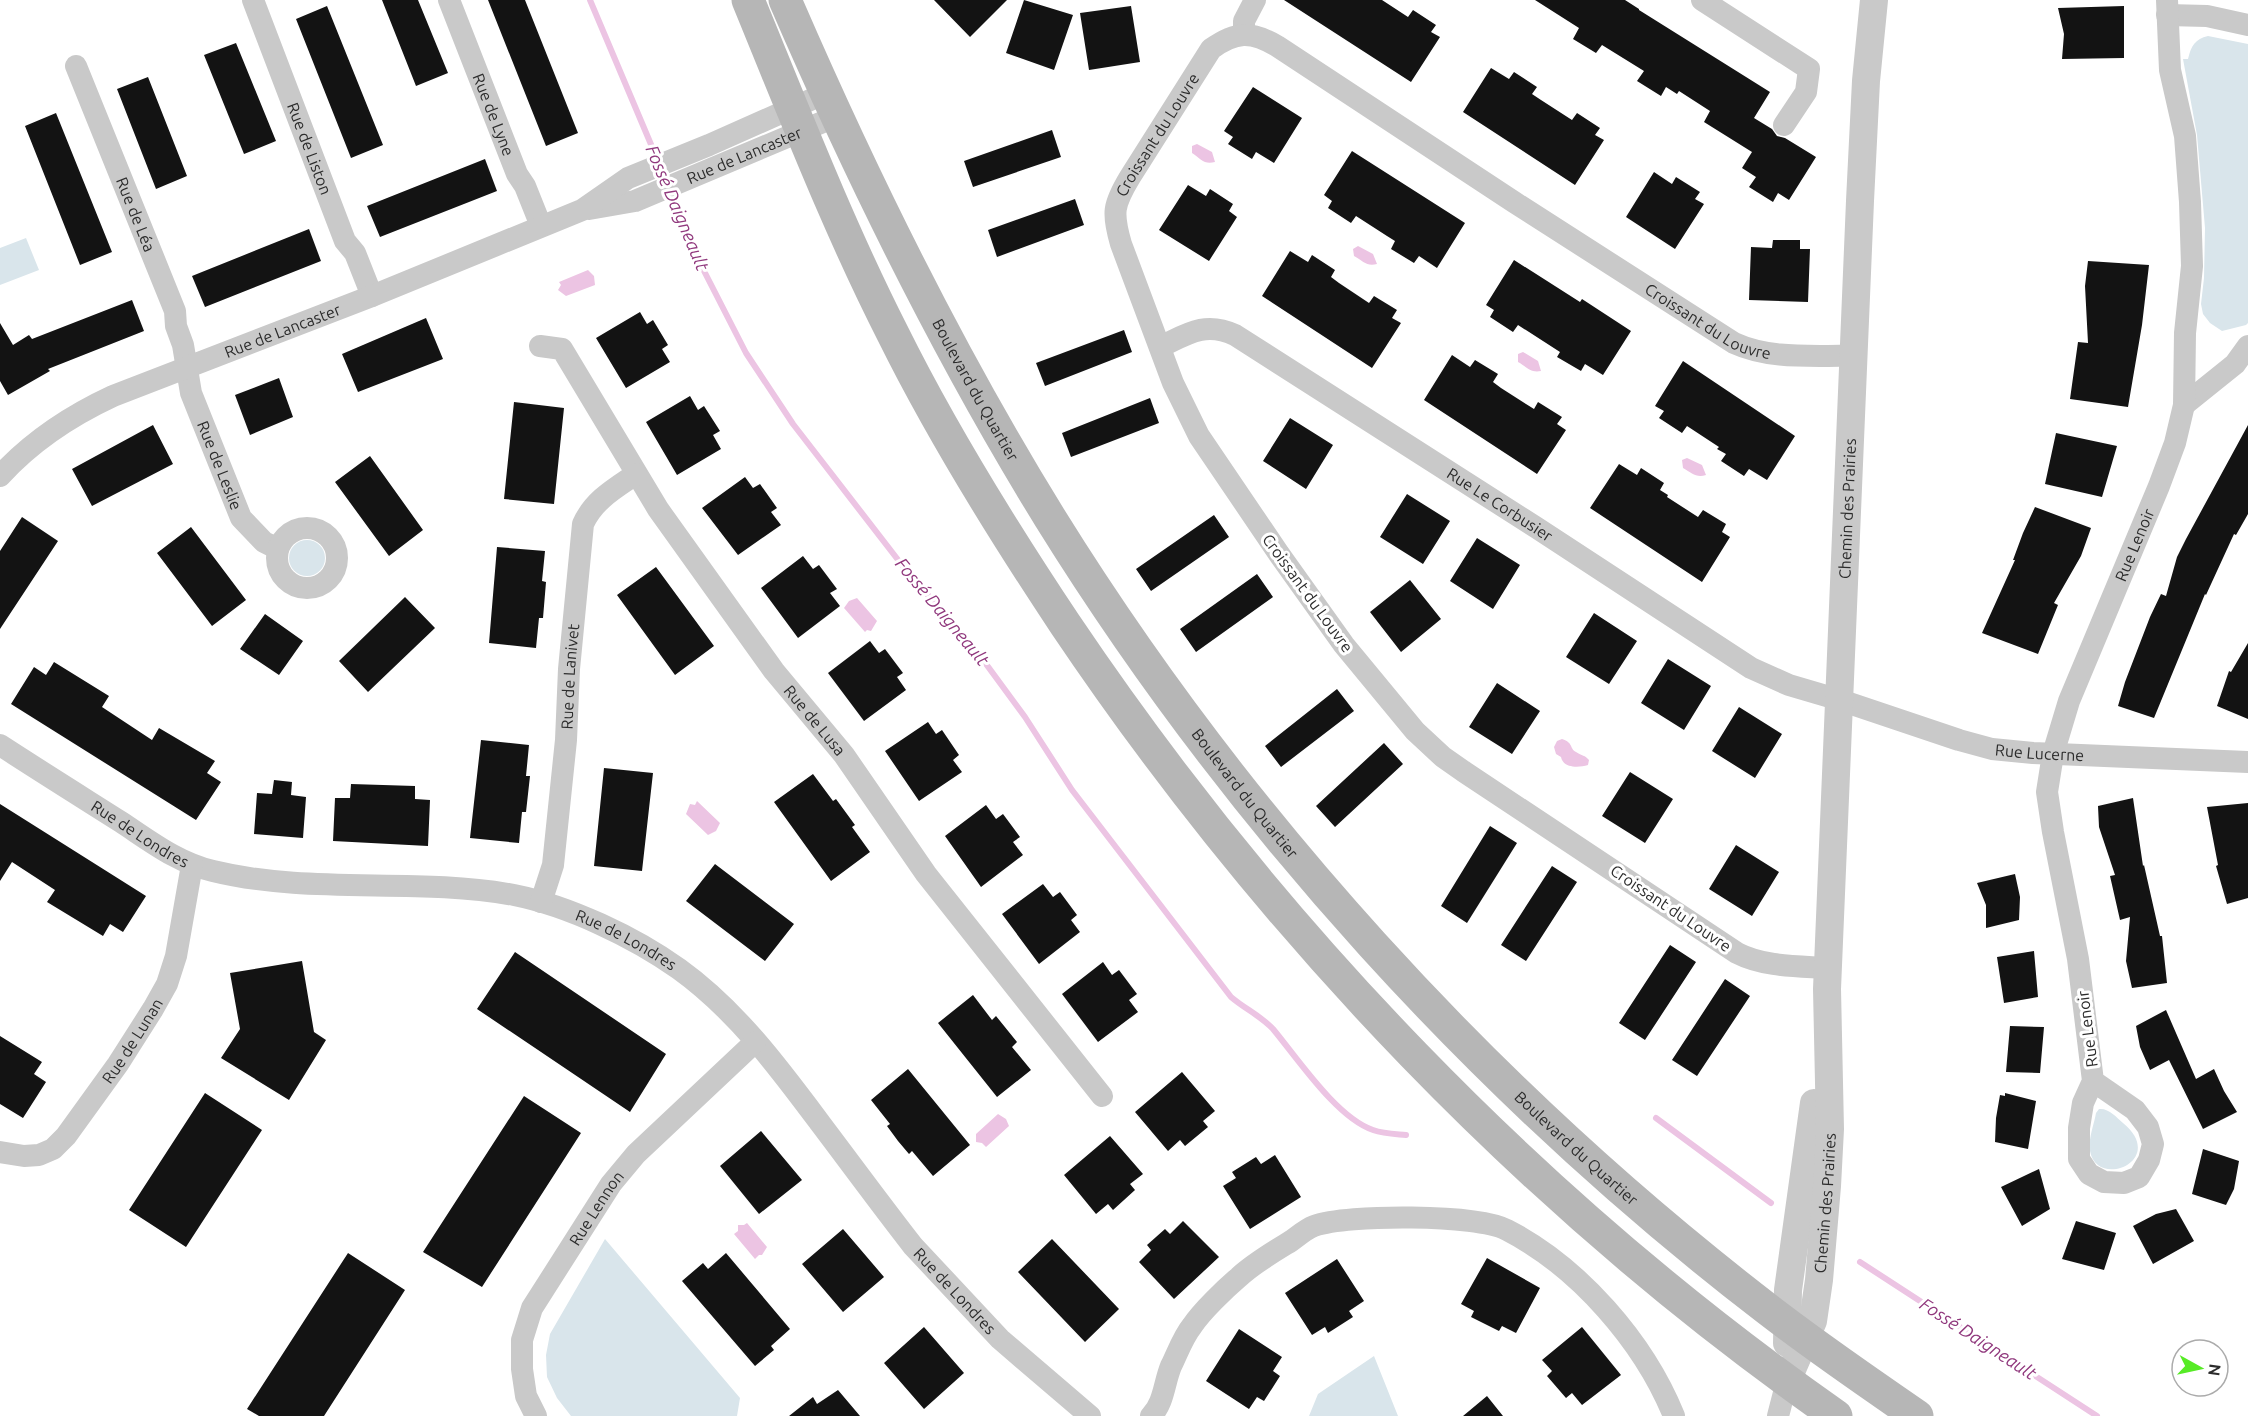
<svg xmlns="http://www.w3.org/2000/svg" width="2248" height="1416" font-family="Ubuntu,sans-serif">
	<style>
		.green { fill: #d9e5eb }
		.water { fill: #ecc4e3 }
		.lines { fill: none; stroke-linecap: round; stroke-linejoin: round }
		.stream { stroke: #ecc4e3; stroke-width: 6 }
		.building { fill: #131313 }
		.minor { stroke: #c9c9c9; stroke-width: 22 }
		.tertiary { stroke: #c9c9c9; stroke-width: 28 }
		.secondary { stroke: #b6b6b6; stroke-width: 33 }
		.labels { text-anchor: middle; stroke-width: 6; stroke-linejoin: round; paint-order: stroke }
		.street-label { font-size: 16px; fill: #2c2c2c; stroke: #fff }
		.water-label { font-size: 18px; font-style: italic; fill: #90387d; stroke: #fff }
	</style>
	<rect width="100%" height="100%" fill="#fff"/>
	<path class="green" d="M2208 36 2248 44V323L2246 325 2222 331 2210 323 2203 314 2201 304 2204 278 2205 228 2197 135 2183 59H2188C2191 46 2195 39 2208 36Z
		M26 238 39 270 0 285V248Z
		M289 558a18 18 0 1 1 36 0a18 18 0 1 1-36 0Z
		M2099 1109C2109 1108 2116 1117 2123 1123 2168 1160 2097 1190 2090 1151 2088 1139 2094 1125 2096 1113Z
		M605 1239 740 1398 737 1416H571L557 1398 547 1377 546 1355 550 1334Z
		M1374 1356 1398 1416H1309L1318 1394Z"/>
	<path class="water" d="M1197 144 1212 152 1215 162C1204 165 1201 159 1192 153V146Z
		M1358 246 1373 254 1377 264C1367 267 1363 261 1354 256L1353 249Z
		M588 270 594 276 595 285 566 296 558 290 561 285 559 282Z
		M1523 352 1538 361 1541 371C1530 373 1527 367 1518 362V354Z
		M1687 458 1702 465 1706 475C1696 478 1692 473 1683 468L1682 460Z
		M857 598 877 621 871 631 867 630 865 632 844 608 849 601Z
		M1562 739C1574 743 1569 748 1576 752 1582 756 1585 755 1589 760L1588 765C1578 768 1563 768 1561 757L1556 754 1554 747 1557 741Z
		M697 801 720 823 716 831 708 835 686 814 690 804 695 805Z
		M998 1114 1006 1119 1009 1126 986 1147 982 1143 976 1142V1134Z
		M747 1223 767 1247 762 1255H759L755 1259 734 1234 738 1231V1225H744Z"/>
	<g class="lines">
		<path class="stream" d="M590 0 658 161
			M669 190 701 265 746 353 793 424 902 565 978 653 1025 717 1072 790 1231 997C1245 1009 1261 1016 1273 1029 1298 1059 1337 1118 1373 1130 1384 1134 1395 1134 1406 1135
			M1656 1118 1771 1203
			M1860 1262 2097 1416"/>
	</g>
	<path class="building" d="M382 0H418L448 73 416 86Z
		M488 0H525L578 133 546 146Z
		M934 0H1007L970 37Z
		M1024 0 1073 15 1054 70 1006 53Z
		M1284 0H1382L1408 17 1413 10 1436 25 1431 32 1440 37 1411 82Z
		M1535 0H1625L1639 9V10L1770 92 1754 118 1772 129 1777 136 1785 138 1816 157 1789 200 1778 193 1773 202 1749 187 1756 177 1742 168 1752 152 1704 122 1710 111 1679 91 1677 94 1666 87 1661 96 1637 81 1644 71 1602 45 1596 53 1573 39 1579 28Z
		M327 6 383 145 351 158 296 19Z
		M1131 6 1140 62 1089 70 1080 13Z
		M2124 6V58L2062 59 2064 34 2058 8Z
		M236 43 276 141 244 154 204 55Z
		M1491 68 1509 79 1514 72 1537 87 1532 94 1541 100 1572 120 1577 113 1600 128 1595 135 1604 140 1575 185 1463 112Z
		M148 77 187 176 156 189 117 89Z
		M1253 87 1302 118 1274 163 1256 152 1252 159 1228 144 1233 137 1224 131Z
		M56 113 112 252 80 265 25 126Z
		M1052 130 1061 157 973 187 964 161Z
		M1352 151 1465 223 1437 268 1419 256 1414 263 1391 249 1395 241 1387 236 1356 216 1351 223 1328 208 1332 201 1324 195Z
		M485 159 497 191 380 237 367 206Z
		M1654 172 1672 184 1676 177 1700 192 1695 199 1704 204 1675 249 1626 217Z
		M1188 185 1206 196 1210 189 1233 204 1229 211 1237 217 1209 261 1159 230Z
		M1075 199 1084 225 997 257 988 230Z
		M309 229 321 261 205 307 192 276Z
		M1773 240H1800V249H1810L1808 302 1749 300 1751 247 1772 248Z
		M1290 251 1308 262 1312 255 1335 270 1331 277 1339 283 1369 303 1374 296 1397 310 1392 318 1401 323 1372 368 1262 296Z
		M1514 260 1580 302 1582 299 1631 331 1603 375 1585 364 1581 371 1557 357 1560 352 1518 325 1513 332 1490 317 1494 310 1486 305Z
		M2088 261 2149 265 2142 325 2128 407 2070 399 2078 342 2088 343 2085 286Z
		M132 300 144 331 48 369 50 371 8 395 0 381V323L13 345 29 335 32 339Z
		M640 312 647 324 653 320 668 345 662 349 670 362 626 388 596 338Z
		M426 318 443 359 358 392 342 354Z
		M1124 330 1132 352 1045 386 1036 363Z
		M1452 355 1470 367 1475 360 1498 374 1493 382 1501 388 1534 409 1538 402 1562 417 1557 424 1566 430 1537 474 1424 400Z
		M1683 361 1795 436 1767 480 1749 469 1744 476 1721 461 1726 454 1717 449 1719 447 1687 426 1682 433 1659 418 1664 411 1655 406Z
		M279 378 293 417 250 435 235 395Z
		M690 396 698 410 704 406 720 431 713 435 721 449 677 475 646 422Z
		M1150 398 1159 423 1071 457 1062 433Z
		M514 402 564 408 554 504 504 499Z
		M1290 418 1333 445 1306 489 1263 461Z
		M153 425 173 464 92 506 72 469Z
		M2248 425V514L2236 535 2234 534 2206 595 2205 594 2154 718 2118 706 2125 682 2150 617 2161 594 2166 596 2177 557 2186 539Z
		M2056 433 2117 446 2102 497 2045 484Z
		M370 456 423 530 389 556 335 482Z
		M1619 464 1637 475 1641 468 1664 483 1660 490 1668 495 1667 497 1698 517 1703 510 1726 524 1722 532 1730 537 1702 582 1590 508Z
		M745 477 753 488 760 484 777 508 771 512 781 525 738 555 702 508Z
		M1407 494 1450 521 1423 564 1380 537Z
		M2035 507 2091 528 2081 556 2054 603 2058 605 2038 654 1982 633 2015 560H2013L2023 533Z
		M1214 515 1229 537 1151 591 1136 569Z
		M22 517 58 541 0 629V551Z
		M191 527 246 600 212 626 157 553Z
		M1477 538 1520 565 1493 609 1450 581Z
		M497 547 545 551 542 581 546 582 543 618H539L536 648 489 643Z
		M803 556 813 569 819 565 837 589 830 593 840 606 798 638 761 588Z
		M656 567 714 646 675 675 617 595Z
		M1257 574 1273 597 1196 652 1180 629Z
		M1410 580 1441 619 1401 652 1370 612Z
		M405 597 435 628 368 692 339 661Z
		M1594 613 1637 641 1609 684 1566 657Z
		M265 614 303 641 279 675 240 649Z
		M870 641 879 653 885 649 903 673 897 677 906 690 864 721 828 673Z
		M2248 643V719L2217 706 2229 671 2231 672Z
		M1668 659 1711 686 1684 730 1641 703Z
		M54 662 109 696 102 707 152 740 159 728 215 761 207 773 221 782 196 820 11 704 34 667 46 675Z
		M1497 683 1540 711 1512 754 1469 727Z
		M1337 689 1354 711 1281 767 1265 746Z
		M1739 707 1782 734 1755 778 1712 751Z
		M928 722 936 734 942 730 959 755 953 760 962 772 919 801 885 751Z
		M481 740 529 745 526 776H530L526 812H522L519 843 470 838Z
		M1384 743 1403 764 1335 827 1316 806Z
		M604 768 653 773 642 871 594 866Z
		M1630 772 1673 799 1645 843 1602 816Z
		M813 774 833 801 836 799 855 825 852 827 870 852 831 881 774 802Z
		M274 780 292 782 291 795 306 797 303 838 254 834 257 793 272 794Z
		M351 784 415 786V799L430 800 428 846 333 841 335 798H350Z
		M2133 798 2143 866 2144 865 2160 936H2162L2167 983 2132 988 2126 961 2130 917 2120 920 2110 876 2115 875 2099 827 2098 806Z
		M2248 803V898L2227 904 2216 866 2218 865 2207 807Z
		M0 804 146 896 123 932 110 924 103 936 47 902 55 890 12 862 0 881Z
		M986 805 996 819 1003 814 1020 837 1013 842 1023 855 981 887 945 836Z
		M1490 826 1517 843 1467 923 1441 906Z
		M1736 845 1779 872 1752 916 1709 889Z
		M715 864 794 924 765 961 686 901Z
		M1552 866 1577 882 1526 961 1501 945Z
		M2015 874 2020 897 2019 920 1986 928V905L1977 883Z
		M1043 884 1053 897 1060 892 1077 915 1071 920 1080 932 1039 964 1002 914Z
		M1670 945 1696 962 1645 1040 1619 1023Z
		M2034 951 2038 997 2004 1003 1997 957Z
		M515 952 666 1054 630 1112 477 1009Z
		M302 961 314 1032 326 1040 289 1100 221 1058 240 1029 230 973Z
		M1103 962 1112 975 1119 970 1137 994 1129 1000 1138 1012 1098 1042 1062 994Z
		M1725 979 1750 996 1697 1076 1672 1060Z
		M973 995 992 1020 996 1016 1017 1042 1012 1047 1031 1070 997 1097 938 1023Z
		M2166 1010 2196 1079 2214 1069 2224 1091 2237 1112 2203 1129 2169 1060 2150 1070 2140 1047 2136 1026Z
		M2010 1026 2044 1027 2040 1073 2006 1072Z
		M0 1036 42 1062 34 1074 46 1082 23 1118 0 1104Z
		M908 1069 970 1145 933 1176 912 1151 909 1154 898 1141 887 1126 890 1124 871 1100Z
		M1182 1072 1215 1111 1203 1121 1208 1127 1185 1146 1180 1140 1168 1151 1135 1112Z
		M205 1093 262 1130 186 1247 129 1210Z
		M2005 1093 2036 1101 2028 1149 1995 1142 1996 1118 2000 1095 2005 1096Z
		M524 1096 581 1133 482 1287 423 1252Z
		M761 1131 802 1180 759 1214 720 1166Z
		M1110 1136 1143 1174 1130 1184 1135 1190 1113 1210 1108 1204 1096 1214 1064 1175Z
		M2203 1149 2239 1161 2234 1189 2226 1205 2192 1194Z
		M1275 1155 1301 1197 1250 1229 1223 1186 1236 1178 1232 1172 1256 1157 1261 1164Z
		M2039 1169 2050 1209 2022 1226 2001 1187Z
		M2176 1209 2194 1241 2153 1264 2133 1226 2156 1214Z
		M1183 1221 1219 1257 1174 1299 1139 1262 1151 1250 1147 1245 1165 1229 1170 1234Z
		M2076 1221 2116 1233 2104 1270 2062 1259Z
		M843 1229 884 1277 843 1312 802 1264Z
		M1052 1239 1119 1309 1085 1342 1018 1272Z
		M348 1253 405 1290 324 1416H259L247 1409Z
		M726 1253 790 1329 771 1346 774 1350 755 1366 682 1281 703 1263 708 1269Z
		M1487 1258 1540 1288 1516 1333 1502 1326 1499 1331 1471 1317 1474 1311 1461 1304Z
		M1337 1259 1364 1301 1349 1311 1353 1317 1328 1333 1325 1327 1312 1335 1285 1293Z
		M924 1327 964 1373 924 1409 884 1363Z
		M1582 1327 1621 1375 1582 1405 1572 1393 1566 1398 1547 1376 1552 1371 1542 1360Z
		M1239 1329 1282 1357 1273 1371 1280 1376 1264 1401 1257 1397 1249 1409 1206 1381Z
		M838 1390 860 1416H789L813 1397 817 1404Z
		M1487 1396 1503 1416H1463Z"/>
	<g class="lines">
		<g class="minor">
			<path id="s1" d="M253 0 345 241 355 253 372 296"/>
			<path id="s2" d="M449 0 517 174 525 186 541 226"/>
			<path d="M1702 0 1809 69 1806 92 1784 125"/>
			<path d="M2167 15 2207 16 2248 25"/>
			<path d="M1244 34V21L1255 0"/>
			<path id="s3" d="M76 66 175 311 176 326 183 345 191 393 241 518 264 542 278 549"/>
			<path id="s4" d="M589 209 635 201 837 116"/>
			<path id="s5" d="M540 346 562 349 658 509 774 671 844 755 926 874 1102 1096"/>
			<path id="s6" d="M1160 347C1187 334 1205 321 1235 335L1537 528 1751 668 1789 685 1840 700 1959 740 1992 749 2033 753 2248 762"/>
			<path d="M2184 405 2235 364 2248 346"/>
			<path id="s7" d="M0 476C32 441 70 416 113 396L372 296 582 210 628 178 709 145 826 93"/>
			<circle cx="307" cy="558" r="30"/>
			<path id="s8" d="M0 745C40 771 80 796 121 822 150 841 178 863 213 871 311 895 415 877 514 895 569 906 634 937 679 969 736 1010 779 1068 820 1123 851 1164 881 1205 913 1246L1000 1339 1090 1416"/>
			<path id="s9" d="M541 902 553 865 566 740 569 669 583 524C594 500 614 489 636 474"/>
			<path id="s10" d="M1828 968C1798 966 1764 967 1737 953L1463 771 1443 757 1415 731 1344 645 1279 554 1199 436 1173 383 1121 244C1112 213 1113 205 1130 177L1211 49C1236 31 1251 31 1277 46L1514 202 1734 343C1771 360 1814 355 1854 356"/>
			<path id="s11" d="M2093 1081 2135 1110 2148 1127 2153 1144 2149 1160 2139 1177 2124 1183 2104 1182 2089 1174 2079 1159V1128L2083 1103 2093 1081 2078 959 2053 832 2047 792 2053 754 2069 701 2159 486 2175 443 2184 405 2185 333 2192 266 2190 202 2185 136 2170 70 2167 0"/>
			<path id="s12" d="M0 1152 24 1156 39 1155 53 1149 66 1136 118 1064 153 1009 167 984 176 956 192 865"/>
			<path id="s13" d="M536 1416 526 1396 522 1369V1340L532 1308 611 1184 636 1154 755 1042"/>
			<path d="M1151 1416C1164 1403 1164 1383 1171 1366 1177 1354 1183 1337 1192 1326 1202 1311 1225 1289 1239 1277 1254 1263 1273 1252 1291 1241 1298 1236 1306 1229 1314 1226 1348 1214 1476 1214 1507 1230 1579 1267 1644 1342 1674 1416"/>
			<path d="M1778 1416 1787 1381"/>
		</g>
		<g class="tertiary">
			<path d="M1787 1343 1788 1290 1814 1103"/>
			<path id="s14" d="M1787 1381 1813 1321 1819 1280 1827 1186 1830 1129 1827 989 1860 201 1866 81 1874 0"/>
		</g>
		<g class="secondary">
			<path d="M748 0C794 112 838 226 893 334 943 435 1003 531 1065 624 1271 930 1533 1204 1836 1416"/>
			<path id="s15" d="M785 0C862 178 948 353 1050 518 1237 819 1485 1092 1766 1308 1815 1346 1866 1381 1917 1416"/>
		</g>
	</g>
	<g class="labels">
		<g class="street-label">
			<text dy="6" stroke="none"><textPath href="#s2" startOffset="123">Rue de Lyne</textPath></text>
			<text dy="6" stroke="none"><textPath href="#s10" startOffset="1179">Croissant du Louvre</textPath></text>
			<text dy="6" stroke="none"><textPath href="#s1" startOffset="159">Rue de Liston</textPath></text>
			<text dy="6" stroke="none"><textPath href="#s4" startOffset="165">Rue de Lancaster</textPath></text>
			<text dy="6" stroke="none"><textPath href="#s3" startOffset="160">Rue de Léa</textPath></text>
			<text dy="6" stroke="none"><textPath href="#s10" startOffset="1864">Croissant du Louvre</textPath></text>
			<text dy="6" stroke="none"><textPath href="#s7" startOffset="321">Rue de Lancaster</textPath></text>
			<text dy="6" stroke="none"><textPath href="#s15" startOffset="434">Boulevard du Quartier</textPath></text>
			<text dy="6" stroke="none"><textPath href="#s3" startOffset="426">Rue de Leslie</textPath></text>
			<text dy="6" stroke="none"><textPath href="#s6" startOffset="394">Rue Le Corbusier</textPath></text>
			<text dy="6" stroke="none"><textPath href="#s14" startOffset="879">Chemin des Prairies</textPath></text>
			<text dy="6" stroke="none"><textPath href="#s11" startOffset="834">Rue Lenoir</textPath></text>
			<text transform="translate(1308 593) rotate(54)" y="6">Croissant du Louvre</text>
			<text dy="6" stroke="none"><textPath href="#s9" startOffset="228">Rue de Lanivet</textPath></text>
			<text dy="6" stroke="none"><textPath href="#s5" startOffset="472">Rue de Lusa</textPath></text>
			<text dy="6" stroke="none"><textPath href="#s6" startOffset="996">Rue Lucerne</textPath></text>
			<text dy="6" stroke="none"><textPath href="#s15" startOffset="920">Boulevard du Quartier</textPath></text>
			<text dy="6" stroke="none"><textPath href="#s8" startOffset="166">Rue de Londres</textPath></text>
			<text transform="translate(1671 908) rotate(34)" y="6">Croissant du Louvre</text>
			<text dy="6" stroke="none"><textPath href="#s8" startOffset="672">Rue de Londres</textPath></text>
			<text transform="translate(2087 1029) rotate(-97)" y="6">Rue Lenoir</text>
			<text dy="6" stroke="none"><textPath href="#s12" startOffset="189">Rue de Lunan</textPath></text>
			<text dy="6" stroke="none"><textPath href="#s15" startOffset="1406">Boulevard du Quartier</textPath></text>
			<text dy="6" stroke="none"><textPath href="#s14" startOffset="184">Chemin des Prairies</textPath></text>
			<text dy="6" stroke="none"><textPath href="#s13" startOffset="231">Rue Lennon</textPath></text>
			<text dy="6" stroke="none"><textPath href="#s8" startOffset="1158">Rue de Londres</textPath></text>
		</g>
		<g class="water-label">
			<text transform="translate(677 208) rotate(67)" y="6">Fossé Daigneault</text>
			<text transform="translate(942 612) rotate(50)" y="6">Fossé Daigneault</text>
			<text transform="translate(1978 1339) rotate(33)" y="6">Fossé Daigneault</text>
		</g>
	</g>
	<g transform="translate(2200 1368) rotate(98)"><circle r="28" fill="#ffffff" stroke="#ababab" stroke-width="1.5"/>
	<path d="M0-4.5L10 22L0 15L-10 22Z" fill="#57eb26"/>
	<text y="-9" font-size="16" font-weight="bold" text-anchor="middle" fill="#2c2c2c">N</text>
	</g>
</svg>
